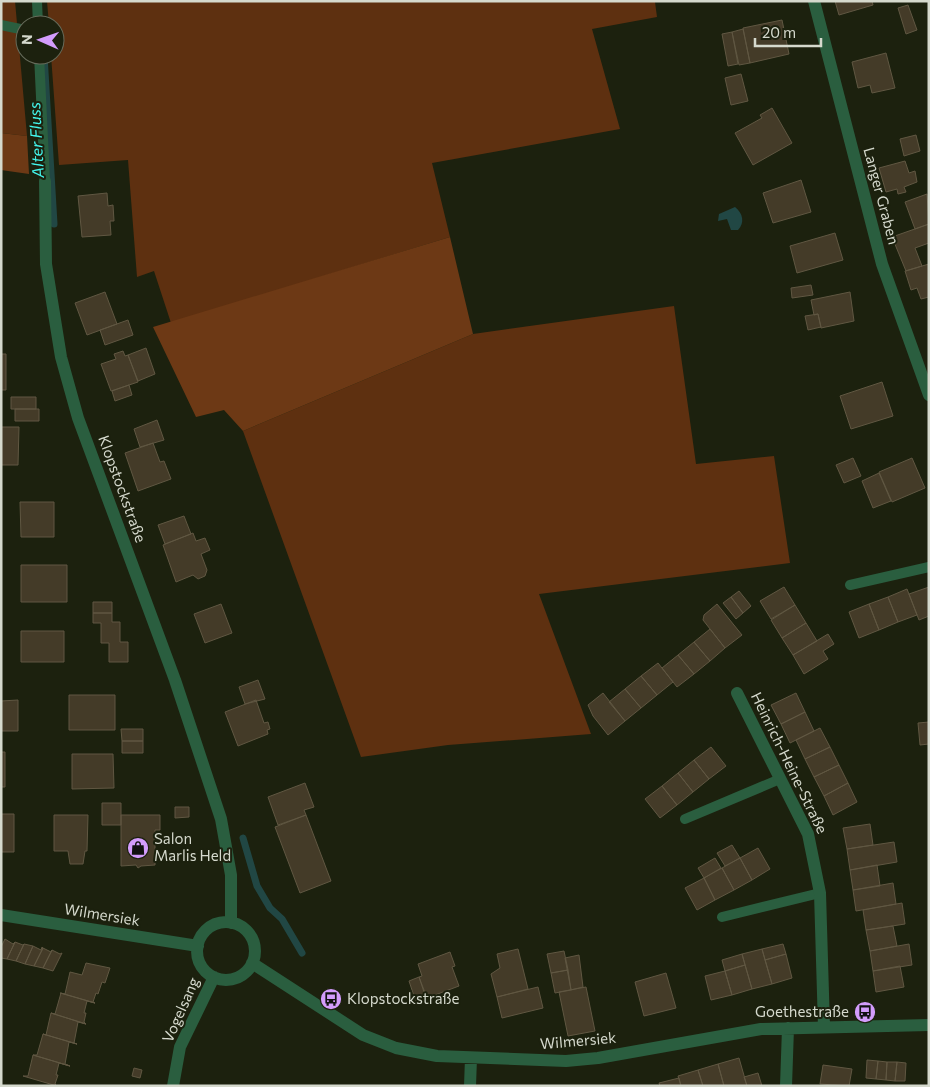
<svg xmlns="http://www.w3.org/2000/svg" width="930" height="1087" font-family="Commissioner,sans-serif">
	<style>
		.green { fill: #5e3010 }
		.forest { fill: #6d3915 }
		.water { fill: #214744 }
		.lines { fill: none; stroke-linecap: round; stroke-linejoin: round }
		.stream { stroke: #214744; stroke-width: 7 }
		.building { fill: #443b28; stroke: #605742 }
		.service { stroke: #2a5e3f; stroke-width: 10 }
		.minor { stroke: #2a5e3f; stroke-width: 12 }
		.labels { text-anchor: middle; stroke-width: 4; stroke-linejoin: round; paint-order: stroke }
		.street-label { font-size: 15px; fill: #d5d9cd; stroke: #1c210e }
		.poi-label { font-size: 15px; fill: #d5d9cd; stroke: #1c210e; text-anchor: start }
		.water-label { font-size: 16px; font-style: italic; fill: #43f5ec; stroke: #1c210e }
	</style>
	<rect width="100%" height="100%" fill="#1c210e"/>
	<path class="green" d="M1 1H15L27 136 1 133Z
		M47 1H652L655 2 657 17 592 29 620 129 432 163 450 237 171 323 154 271 137 277 128 160 59 165 51 55H55V25H49Z
		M674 306 696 464 774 456 790 563 539 594 591 734 448 745 361 757 243 431 473 334Z"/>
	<path class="forest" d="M1 133 27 136 29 174 1 170Z
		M450 237 473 334 243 431 224 410 196 417 153 327Z"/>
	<path class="water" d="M735 207C743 213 745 223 738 230H731L727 219 718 221 719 214Z"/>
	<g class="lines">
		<path class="stream" d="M44 55 54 224
			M243 838 257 886 270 908 282 919 302 953"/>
	</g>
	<path class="building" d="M835 1H872L873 5 839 15Z
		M908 5 917 30 906 34 898 8Z
		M782 20 789 54 750 63 743 28Z
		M743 29 750 63 739 65 732 32Z
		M732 32 738 64 728 66 722 34Z
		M886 53 895 88 872 93 870 85 858 88 852 62Z
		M741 74 748 101 731 105 725 78Z
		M772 108 792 143 753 165 735 133 762 118 760 115Z
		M916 135 920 151 904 156 900 139Z
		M905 161 909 173 915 171 917 182 904 187 906 192 898 194 897 189 886 192 879 168Z
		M801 180 811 212 773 223 763 193Z
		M107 193 108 206 113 205 114 221H110L111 235 82 237 78 196Z
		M927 194 929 224 915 229 905 202Z
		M929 224V243L915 248 922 266 906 271 892 237Z
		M835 233 843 260 797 273 790 246Z
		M929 264V297L921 299 917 288 911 290 905 271Z
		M811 285 813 295 792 298 791 288Z
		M105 292 117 324 87 335 75 303Z
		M850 292 854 321 821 328 818 314 814 315 811 300Z
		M818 314 821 327 808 330 805 316Z
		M128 320 133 335 105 345 100 330Z
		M146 348 155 374 138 381 128 355Z
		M123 351 125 356 128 355 138 382 111 391 101 364 116 359 114 354Z
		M1 354H6V390H1Z
		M882 382 893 416 851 429 840 396Z
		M129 385 132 395 115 401 112 391Z
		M11 397H36V409H11Z
		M15 409H39V421H15Z
		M157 420 164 440 140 447 134 429Z
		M1 427H19L18 465H1Z
		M153 443 160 462 164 461 171 479 138 491 125 453Z
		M853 458 861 476 844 483 836 465Z
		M912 458 925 488 892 502 879 472Z
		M879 473 891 501 873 508 862 481Z
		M20 502H54V537H21Z
		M184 516 191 534 165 544 158 525Z
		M193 533 196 541 205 538 210 550 201 554 207 570 205 576 198 579 193 575 176 582 163 545Z
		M21 565H67V602H21Z
		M784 587 795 605 771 619 760 601Z
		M929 587V616L919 620 909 594Z
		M907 589 917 615 898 622 888 597Z
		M739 591 751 606 743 613 731 597Z
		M731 597 743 613 736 619 723 603Z
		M888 597 898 622 879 630 869 604Z
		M93 602H112V613H93Z
		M221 604 232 633 205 643 194 614Z
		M717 604 742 635 725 648 703 620 704 615Z
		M869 604 879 630 859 638 849 612Z
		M795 605 806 623 782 638 771 620Z
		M93 613H112V622H120V642H128V662H109V643H101V623H93Z
		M806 623 817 641 793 655 782 638Z
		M710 629 725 648 710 661 694 642Z
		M21 631H64V662H21Z
		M828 634 834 644 823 651 828 659 804 674 793 655Z
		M694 642 710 661 694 674 678 655Z
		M678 655 694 674 677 687 662 668Z
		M658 663 673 682 657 695 641 676Z
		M641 676 657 695 641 708 625 689Z
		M258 680 265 699 245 704 239 687Z
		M625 689 641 708 625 721 609 702Z
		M603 693 625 721 608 735 593 716 588 705Z
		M796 693 805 712 781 724 771 705Z
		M69 695H115V730H69Z
		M18 700V731H1V701Z
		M256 700 264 723 268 722 270 729 267 730 268 734 238 746 225 712Z
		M805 712 814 731 790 743 781 724Z
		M929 722V744L920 745 918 723Z
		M820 728 830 747 805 759 796 740Z
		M121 729H143V741H122Z
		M122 741H143V753H122Z
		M711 747 726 766 709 779 694 760Z
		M830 747 839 765 814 777 805 759Z
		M1 752H5V787H1Z
		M72 754H113L114 788 72 789Z
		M694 760 709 779 693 792 678 773Z
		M839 765 848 783 824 796 814 777Z
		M678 773 693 792 677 805 662 786Z
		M305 783 314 807 304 810 306 815 278 825 268 797Z
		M848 783 857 802 833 815 824 796Z
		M662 786 677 805 660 818 645 799Z
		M102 803H121V825H102Z
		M175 807H189V817L175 818Z
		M1 814H14V852H1Z
		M54 815H88L87 851H85L83 864H70L68 851H54Z
		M121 815H160V830H155V865L141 866 138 868 136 865 121 866Z
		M306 815 331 881 300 893 275 827Z
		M870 824 873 845 847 849 843 828Z
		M894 842 897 862 850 870 847 849Z
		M732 845 740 858 725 866 717 853Z
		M758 848 770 869 752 880 740 858Z
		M715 858 721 868 704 878 698 868Z
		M740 858 752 880 734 890 722 868Z
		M877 865 880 886 853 890 850 870Z
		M722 868 734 890 715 900 704 878Z
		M704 878 715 900 697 910 685 888Z
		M893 883 896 904 856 911 853 890Z
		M902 903 905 924 866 930 863 910Z
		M893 926 897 946 870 951 866 930Z
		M5 939 13 944 15 942 7 959 1 958V947Z
		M15 942 23 945 24 944 16 961 7 959Z
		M24 944 33 946 25 964 16 961Z
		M783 944 786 954 765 960 762 949Z
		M909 944 912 965 873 971 870 951Z
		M33 946 41 950 42 947 43 948 34 966 25 964Z
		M43 948 51 952 52 950 43 968 34 966Z
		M518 949 528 989 497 997 491 974 500 968 497 954Z
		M762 949 772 984 752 989 742 954Z
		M52 950 60 954 62 953 53 971 43 968Z
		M564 951 568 970 551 973 547 954Z
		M450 952 455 966 452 967 459 986 427 998 419 977 422 976 418 964Z
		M742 954 745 965 725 971 722 960Z
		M786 954 792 978 772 984 765 960Z
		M579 955 583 987 571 990 565 958Z
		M86 963 110 968 105 983 102 982 98 994 96 993 93 1002 95 1003 60 993 65 994 70 972 82 975Z
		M745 965 752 989 732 995 725 971Z
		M900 966 904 987 876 992 873 971Z
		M568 970 571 990 555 993 551 973Z
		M725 971 732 995 711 1000 705 976Z
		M666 973 676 1008 644 1016 635 982Z
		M419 977 426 998 416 1002 409 981Z
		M538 987 543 1008 502 1018 497 997Z
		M586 987 595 1031 568 1036 559 992Z
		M61 993 95 1003 87 1001 84 1013H86L84 1022 86 1024 51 1013 55 1014Z
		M51 1013 86 1024 78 1022 74 1043 77 1044 43 1034 46 1035Z
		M43 1034 77 1044 69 1042 65 1064 70 1066 33 1055H37Z
		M33 1055 70 1066 59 1063 56 1075H58L55 1084 57 1086 23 1076H28Z
		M739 1058 747 1086H724L718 1064Z
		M867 1060 878 1061 876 1079 866 1078Z
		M878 1061 887 1062 886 1080 876 1079Z
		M887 1062H897L895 1081 886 1080Z
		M897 1062 906 1063 905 1081H895Z
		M718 1064 724 1086H703L698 1070Z
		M823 1065 852 1069 849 1086 820 1084Z
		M134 1068 142 1070 140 1078 132 1076Z
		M698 1070 703 1086H681L678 1076Z
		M758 1073 762 1086H747L744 1077Z
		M679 1078 681 1086H660L659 1083Z"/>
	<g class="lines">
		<path class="service" d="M37 1 38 25
			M1 25 25 30
			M39 55 45 181
			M850 585 929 567
			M685 819 780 779
			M722 917 820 893"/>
		<path class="minor" d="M814 1 882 264 929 395
			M45 181 46 264 61 357 78 418 175 680 221 819 231 875V923
			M737 693 808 834 820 893 824 1027
			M1 915 198 946
			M197 951a29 29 0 1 1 58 0a29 29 0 1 1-58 0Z
			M252 963 363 1035 396 1048 437 1056 566 1061 598 1058 761 1029 929 1025
			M173 1086 180 1047 214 977
			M470 1086 471 1058
			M786 1086 788 1028"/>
	</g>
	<defs>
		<g id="shop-disc" transform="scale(1.125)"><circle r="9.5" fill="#d39cfc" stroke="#1c210e"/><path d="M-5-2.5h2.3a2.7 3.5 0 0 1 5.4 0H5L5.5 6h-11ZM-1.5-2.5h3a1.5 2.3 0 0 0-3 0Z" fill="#111"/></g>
		<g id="bus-disc" transform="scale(1.125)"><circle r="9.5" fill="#d39cfc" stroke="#1c210e"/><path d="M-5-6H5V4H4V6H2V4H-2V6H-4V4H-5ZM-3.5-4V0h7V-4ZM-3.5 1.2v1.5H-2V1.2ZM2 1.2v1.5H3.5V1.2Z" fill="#111"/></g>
	</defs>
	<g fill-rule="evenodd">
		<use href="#shop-disc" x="138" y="848"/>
		<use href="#bus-disc" x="331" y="999"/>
		<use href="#bus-disc" x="865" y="1012"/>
	</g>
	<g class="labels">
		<g class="street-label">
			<text transform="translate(881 196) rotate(75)" y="5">Langer Graben</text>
			<text transform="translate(122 489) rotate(70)" y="5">Klopstockstraße</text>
			<text transform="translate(789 763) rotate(64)" y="5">Heinrich-Heine-Straße</text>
			<text transform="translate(102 915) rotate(9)" y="5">Wilmersiek</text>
			<text transform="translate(181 1010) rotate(-66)" y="5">Vogelsang</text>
			<text transform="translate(578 1041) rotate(-5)" y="5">Wilmersiek</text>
		</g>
		<g class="poi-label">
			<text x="154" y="844">Salon<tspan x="154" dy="17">Marlis Held</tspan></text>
			<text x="347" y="1004">Klopstockstraße</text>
			<text x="849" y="1017" text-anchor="end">Goethestraße</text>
		</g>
		<g class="water-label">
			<text transform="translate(36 140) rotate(-93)" y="6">Alter Fluss</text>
		</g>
	</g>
	<rect width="930" height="1087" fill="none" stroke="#d5d9cd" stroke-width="5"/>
	<g transform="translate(40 40) rotate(272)"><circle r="24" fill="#1c210e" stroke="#666b5a"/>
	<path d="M0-4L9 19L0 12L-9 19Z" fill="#d39cfc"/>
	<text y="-8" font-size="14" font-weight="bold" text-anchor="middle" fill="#d5d9cd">N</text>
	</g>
	<path d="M755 38v8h66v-8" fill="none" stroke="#d5d9cd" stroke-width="2.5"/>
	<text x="762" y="38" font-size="15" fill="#d5d9cd" stroke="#1c210e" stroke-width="4" paint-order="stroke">20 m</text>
</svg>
